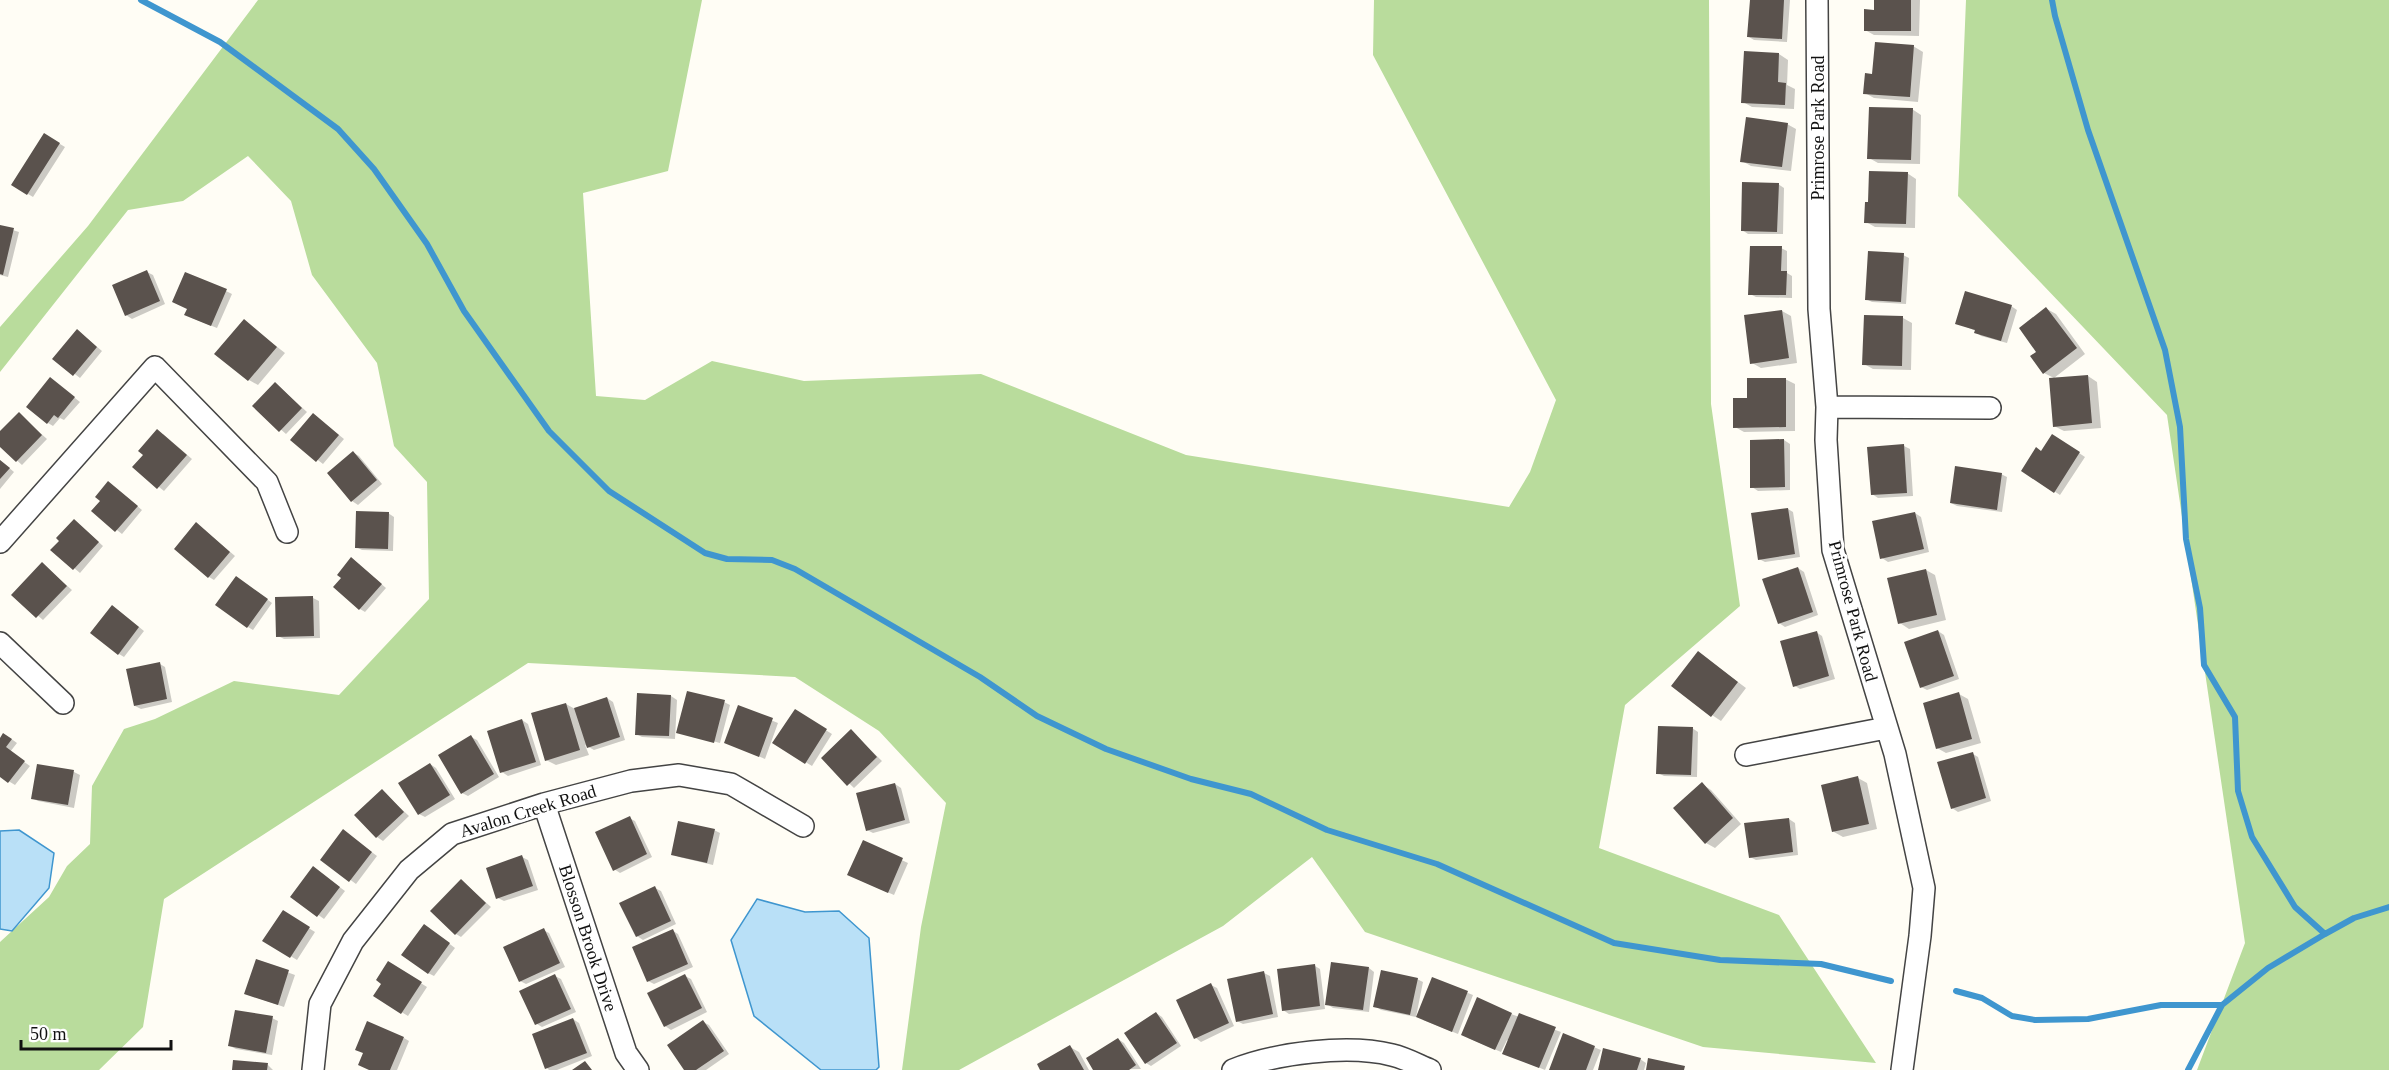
<svg xmlns="http://www.w3.org/2000/svg" width="2389" height="1070" font-family="Georgia,serif">
	<style>
		.forest { fill: #b9dc9c }
		.water { fill: #b9e0f7; stroke: #3f96cf; stroke-width: 1.5 }
		.shadow { fill: #0003 }
		.lines { fill: none; stroke-linecap: round; stroke-linejoin: round }
		.stream { stroke: #3f96cf; stroke-width: 6 }
		.building { fill: #5a524d }
		.street-casing { stroke: #444; stroke-width: 24 }
		.street { stroke: #fff; stroke-width: 21 }
		.labels { text-anchor: middle; stroke-width: 6; stroke-linejoin: round; paint-order: stroke }
		.street-label { font-size: 18px; fill: #111; stroke: #fff }
	</style>
	<rect width="100%" height="100%" fill="#fffdf5"/>
	<path class="forest" d="M258 0H702L668 171 583 193 596 396 645 400 712 361 804 381 981 374 1186 455 1509 507 1530 472 1556 400 1373 55 1374 0H1709L1711 404 1740 606 1625 705 1599 848 1779 915 1876 1063 1703 1047 1365 932 1312 857 1223 926 959 1070H902L921 927 946 803 879 731 795 677 528 663 164 899 143 1027 99 1070H0V942L49 897 67 866 90 844 92 786 124 729 155 719 234 681 339 695 429 599 427 482 394 446 377 363 312 275 291 201 248 156 183 201 128 210 0 372V327L88 226Z
		M1966 0H2389V1070H2197L2245 943 2167 415 1958 196Z"/>
	<path class="water" d="M19 830 54 853 49 888 12 931 0 929V831Z
		M757 899 805 912 839 911 869 938 879 1067 876 1070H821L754 1016 731 940Z"/>
	<path class="shadow" d="M1751 0H1790L1787 42 1754 40 1749 37Z
		M1875 0H1920L1919 36 1874 35 1865 30 1875 11Z
		M1913 46 1923 52 1918 102 1874 98 1865 93 1874 76Z
		M1745 53 1779 54 1788 60 1787 85 1795 89 1794 109 1752 107 1743 102Z
		M1912 109 1921 115 1920 164 1878 163 1869 158Z
		M1787 124 1796 129 1791 171 1751 166 1742 161Z
		M45 135 65 147 33 197 13 185Z
		M1907 173 1916 179 1915 228 1875 227 1866 222 1870 204Z
		M1778 184 1784 188 1783 234H1748L1742 230Z
		M0 226 19 232 8 277 0 275Z
		M1781 248 1787 251V273L1792 276V298L1756 297 1750 294Z
		M1903 255 1909 258 1906 304 1872 302 1866 299Z
		M147 272 153 275 165 304 132 319 126 315Z
		M226 291 232 294 217 328 192 318Z
		M2011 306 2017 310 2007 343 1981 336 1976 332V331L1957 323Z
		M2047 309 2056 314 2085 354 2054 378 2044 373 2039 352Z
		M1782 311 1791 316 1797 363 1761 368 1752 363Z
		M1865 317 1903 318 1912 323 1911 370 1873 369 1864 364Z
		M244 321 285 353 258 385 249 380Z
		M83 335 102 351 80 378 54 358Z
		M2088 376 2097 382 2101 428 2064 431 2054 426Z
		M51 379 80 402 64 420 60 418 53 426 48 423Z
		M1785 379 1795 384V431L1744 432 1735 427 1749 399Z
		M275 383 307 412 286 434 254 406Z
		M19 414 47 439 22 465 0 445V433Z
		M313 414 344 439 323 464 292 440Z
		M163 434 192 459 164 491 134 467Z
		M2058 439 2085 457 2060 495 2023 471Z
		M1784 440 1790 444V490L1758 491 1752 487Z
		M1904 446 1910 449 1913 496 1878 498 1872 494Z
		M354 453 359 456 382 484 358 505 352 501Z
		M0 460 14 472 0 489Z
		M2001 474 2007 477 2002 512 1957 506 1951 503Z
		M109 483 142 510 122 534 93 511 102 501Z
		M1788 509 1793 512 1800 557 1765 562 1759 559Z
		M388 513 394 517 393 551 362 550 356 547Z
		M1915 513 1921 517 1929 552 1888 562 1882 558Z
		M80 525 103 546 80 573 53 550Z
		M202 528 235 556 214 580 209 577Z
		M352 559 386 588 365 612 360 609 343 578Z
		M42 564 72 590 43 620 13 594Z
		M1798 568 1804 572 1818 615 1785 627 1779 623Z
		M1926 570 1935 575 1946 620 1909 629 1900 623Z
		M242 581 272 603 253 630 248 627Z
		M313 598 319 601 320 638 284 639 278 636Z
		M118 610 144 631 124 657 119 654Z
		M1938 631 1944 635 1959 679 1927 690 1921 687Z
		M1816 632 1822 636 1835 679 1800 689 1795 686Z
		M1699 653 1746 688 1721 721 1712 715Z
		M160 664 165 667 172 702 141 709 135 706Z
		M1959 694 1968 699 1981 743 1946 753 1937 748Z
		M671 696 677 700 675 739 642 737 636 734Z
		M607 698 613 702 625 740 594 750 585 745 589 755 556 765 546 760 566 704 575 709Z
		M724 702 730 705 720 743 682 733Z
		M739 707 778 723 765 759 726 743Z
		M795 711 832 734 812 766 774 743Z
		M522 720 528 724 541 765 508 776 502 772Z
		M1692 728 1698 732 1697 777 1664 776 1658 773Z
		M851 731 882 761 854 788 823 758Z
		M471 737 477 740 499 777 468 796 462 793Z
		M10 738 17 743 10 752 30 766 15 785 0 776V740Z
		M1973 754 1978 757 1991 801 1958 812 1952 808Z
		M430 764 436 768 455 799 425 817 419 814Z
		M38 766 74 772 80 775 74 808 38 801 32 798Z
		M1858 778 1867 783 1877 829 1843 837 1834 832Z
		M895 784 901 788 910 823 873 833 867 830Z
		M1702 784 1711 790 1741 824 1715 848 1706 843Z
		M382 791 409 816 383 841 377 837Z
		M629 818 635 821 652 857 620 873 614 869Z
		M1789 819 1795 823 1798 855 1756 860 1750 857Z
		M714 830 720 833 713 865 679 857 673 854Z
		M349 835 377 856 356 884 322 859Z
		M863 842 908 863 894 895 855 878Z
		M522 857 528 860 538 890 504 901 498 898Z
		M319 872 345 891 324 919 292 896Z
		M462 881 491 907 461 937 456 934Z
		M655 888 661 891 676 924 643 940 637 936Z
		M283 912 315 932 297 960 264 940Z
		M430 929 455 948 434 976 428 973Z
		M543 930 549 933 565 967 526 984 520 981Z
		M673 931 678 934 693 967 654 984 648 981Z
		M257 961 295 975 284 1007 252 996Z
		M389 963 427 987 408 1016 375 996 383 983Z
		M1315 966 1320 969 1325 1009 1289 1014 1283 1010Z
		M1369 968 1374 972 1369 1012 1333 1008 1327 1004Z
		M1264 973 1270 976 1278 1017 1243 1024 1237 1021Z
		M555 976 561 979 576 1012 542 1027 537 1024Z
		M685 976 691 979 707 1012 671 1030 665 1026Z
		M1417 979 1423 982 1416 1017 1381 1010 1375 1006Z
		M1433 979 1473 995 1458 1034 1423 1020Z
		M1211 985 1217 988 1234 1026 1201 1042 1196 1038 1178 1000Z
		M1156 1013 1162 1017 1181 1046 1151 1066 1146 1063Z
		M1511 1014 1561 1032 1545 1070 1510 1056 1509 1041 1507 1040 1501 1052 1468 1038Z
		M272 1018 278 1021 272 1055 236 1049 230 1046Z
		M573 1019 579 1023 592 1056 557 1070H549L547 1068Z
		M703 1022 709 1025 729 1054 706 1070H686Z
		M1564 1035 1601 1050 1593 1070H1551Z
		M404 1038 409 1041 397 1070H370Z
		M1118 1039 1124 1043 1141 1069 1095 1070Z
		M1070 1047 1079 1052 1089 1070H1042Z
		M1640 1059 1646 1063 1644 1070H1599Z
		M268 1065 273 1070H233Z"/>
	<g class="lines">
		<path class="stream" d="M141 0 220 42 338 129 374 169 427 244 464 311 549 431 609 491 705 553 727 559 772 560 795 569 980 677 1037 716 1106 749 1191 779 1251 794 1327 830 1437 864 1614 943 1720 960 1821 964 1891 981
			M2052 0 2055 16 2088 130 2165 350 2180 427 2186 539 2200 608 2204 665 2235 717 2238 791 2252 837 2295 907 2325 934
			M1956 991 1982 998 2012 1016 2035 1020 2088 1019 2161 1005H2222
			M2188 1070 2222 1005 2268 968 2325 934 2354 918 2389 907"/>
	</g>
	<path class="building" d="M1750 0H1784L1782 39 1747 37Z
		M1874 0H1911V31H1864V9L1874 10Z
		M1875 42 1914 45 1910 97 1863 94 1865 73 1872 74Z
		M1744 51 1779 53 1778 82 1786 83 1785 105 1741 103Z
		M1869 107 1913 108 1911 160 1867 159Z
		M1746 117 1788 123 1782 167 1740 162Z
		M44 133 60 143 27 195 11 185Z
		M1869 171 1908 172 1906 224 1864 223 1865 202H1868Z
		M1742 182 1779 183 1777 232 1741 231Z
		M0 225 14 228 3 275 0 274Z
		M1750 246H1782L1781 271H1787L1786 295H1748Z
		M1868 251 1904 253 1901 302 1865 300Z
		M147 270 160 301 125 316 112 285Z
		M185 272 227 289 211 326 184 315 187 309 172 302Z
		M1965 291 2012 305 2001 341 1974 333 1975 330 1955 324Z
		M2046 307 2077 348 2043 374 2030 356 2036 352 2019 328Z
		M1782 310 1789 358 1750 364 1744 315Z
		M1864 315 1903 316 1902 366 1862 365Z
		M244 319 277 347 248 381 214 354Z
		M77 329 97 347 73 376 52 359Z
		M2088 375 2092 423 2053 427 2049 378Z
		M50 377 75 397 58 418 54 415 47 424 26 407Z
		M1747 378H1786V427L1733 428V398H1747Z
		M275 382 302 408 279 432 252 406Z
		M19 412 42 435 16 462 0 447V431Z
		M313 413 339 435 316 462 290 440Z
		M157 429 187 455 157 489 132 467 143 455 138 451Z
		M2052 434 2080 452 2054 493 2021 471 2036 447 2041 451Z
		M1784 439 1785 487 1750 488V440Z
		M1904 444 1907 493 1871 495 1867 447Z
		M353 451 377 480 351 502 327 473Z
		M0 460 10 468 0 479Z
		M1955 466 2002 473 1997 510 1950 503Z
		M108 481 138 506 115 532 91 511 100 501 95 497Z
		M1788 508 1795 554 1758 560 1751 513Z
		M356 511 389 512 388 549 355 548Z
		M1915 512 1924 549 1880 559 1872 521Z
		M74 519 99 542 73 570 50 550 59 541 56 538Z
		M196 522 230 552 208 578 174 549Z
		M351 557 382 584 359 610 333 587 341 578 337 575Z
		M42 562 67 586 36 618 11 595Z
		M1798 567 1813 612 1778 624 1762 579Z
		M1926 569 1937 615 1898 624 1887 578Z
		M236 576 268 599 247 628 215 605Z
		M313 596 314 636 276 637 275 597Z
		M112 605 139 627 118 655 90 633Z
		M1938 630 1954 676 1920 688 1904 642Z
		M1817 631 1829 676 1793 687 1780 641Z
		M1698 651 1738 682 1711 717 1671 686Z
		M160 662 167 699 134 706 126 669Z
		M687 691 725 700 714 743 676 733Z
		M1959 692 1972 739 1936 749 1923 703Z
		M637 693 671 695 669 736 635 735Z
		M607 697 620 737 587 748 574 708Z
		M566 703 580 750 545 761 531 713Z
		M738 705 773 718 759 757 724 743Z
		M795 709 827 729 805 764 772 743Z
		M522 719 536 762 500 773 487 731Z
		M1658 726 1693 727 1691 775 1656 774Z
		M851 729 877 757 847 786 821 758Z
		M3 733 12 739 6 747 25 761 8 783 0 777V738Z
		M471 735 494 774 461 794 438 755Z
		M1973 752 1986 798 1951 809 1937 762Z
		M430 763 450 795 418 815 398 783Z
		M37 764 74 770 68 805 31 799Z
		M1858 776 1869 824 1832 832 1821 785Z
		M1702 782 1733 818 1705 844 1673 808Z
		M895 783 905 820 866 831 856 793Z
		M382 789 404 812 376 838 354 815Z
		M630 816 647 854 613 871 595 832Z
		M1789 818 1793 852 1749 858 1744 823Z
		M678 821 715 829 707 863 671 855Z
		M343 829 372 852 349 882 320 860Z
		M863 840 903 858 888 893 847 875Z
		M522 855 533 886 496 899 486 868Z
		M313 866 340 887 317 917 290 897Z
		M461 879 486 903 455 935 430 911Z
		M655 886 671 921 636 937 619 903Z
		M283 910 310 927 290 958 262 941Z
		M424 924 450 943 428 974 401 955Z
		M544 928 560 963 519 982 503 947Z
		M673 929 688 964 647 982 632 947Z
		M256 959 289 970 278 1005 244 994Z
		M388 961 422 982 401 1014 373 996 381 984 376 980Z
		M1331 962 1369 967 1363 1010 1325 1005Z
		M1315 964 1320 1006 1282 1011 1277 969Z
		M1381 970 1418 978 1410 1015 1373 1007Z
		M1264 971 1273 1014 1236 1022 1227 979Z
		M555 974 571 1009 535 1025 519 991Z
		M685 974 702 1008 664 1027 647 993Z
		M1432 977 1468 991 1452 1032 1416 1017Z
		M1211 983 1229 1023 1194 1039 1176 1000Z
		M1477 997 1512 1013 1495 1050 1461 1035Z
		M235 1010 273 1016 266 1053 228 1046Z
		M1156 1012 1177 1043 1145 1064 1124 1033Z
		M1519 1013 1556 1027 1539 1068 1502 1054Z
		M573 1018 587 1053 545 1069 532 1034Z
		M703 1020 724 1051 696 1070H684L667 1045Z
		M367 1021 404 1037 390 1070H369L358 1065 363 1053 355 1050Z
		M1563 1033 1595 1046 1586 1070H1549Z
		M1118 1038 1136 1065 1129 1070H1093L1086 1058Z
		M1070 1045 1084 1070H1040L1037 1064Z
		M1603 1048 1641 1058 1637 1070H1598Z
		M1648 1058 1685 1066 1684 1070H1646Z
		M233 1060 268 1063 267 1070H232Z
		M585 1061 592 1070H572Z"/>
	<g class="lines">
		<g class="street-casing">
			<path id="street" d="M1817 0 1819 309 1827 407 1826 440 1833 550 1895 754 1924 888 1920 936 1902 1070
				M1827 407 1990 408
				M0 542 155 367 267 482 287 532
				M0 643 63 703
				M1746 755 1886 728
				M544 804 626 1053 638 1070
				M313 1070 320 1004 353 941 409 870 452 834 544 804 631 781 679 775 731 784 803 826
				M1233 1070C1275 1053 1348 1044 1392 1055 1405 1058 1418 1065 1430 1070"/>
		</g>
		<use href="#street" class="street"/>
	</g>
	<g class="labels">
		<g class="street-label">
			<text transform="translate(1818 128) rotate(-90)" y="6">Primrose Park Road</text>
			<text transform="translate(1853 611) rotate(75)" y="6">Primrose Park Road</text>
			<text transform="translate(528 811) rotate(-17)" y="6">Avalon Creek Road</text>
			<text transform="translate(588 938) rotate(72)" y="6">Blosson Brook Drive</text>
		</g>
	</g>
	<path d="M21 1040v9h150v-9" fill="none" stroke="#111111" stroke-width="3"/>
	<text x="30" y="1040" font-size="18" fill="#111111" stroke="#ffffff" stroke-width="4.5" paint-order="stroke">50 m</text>
</svg>
